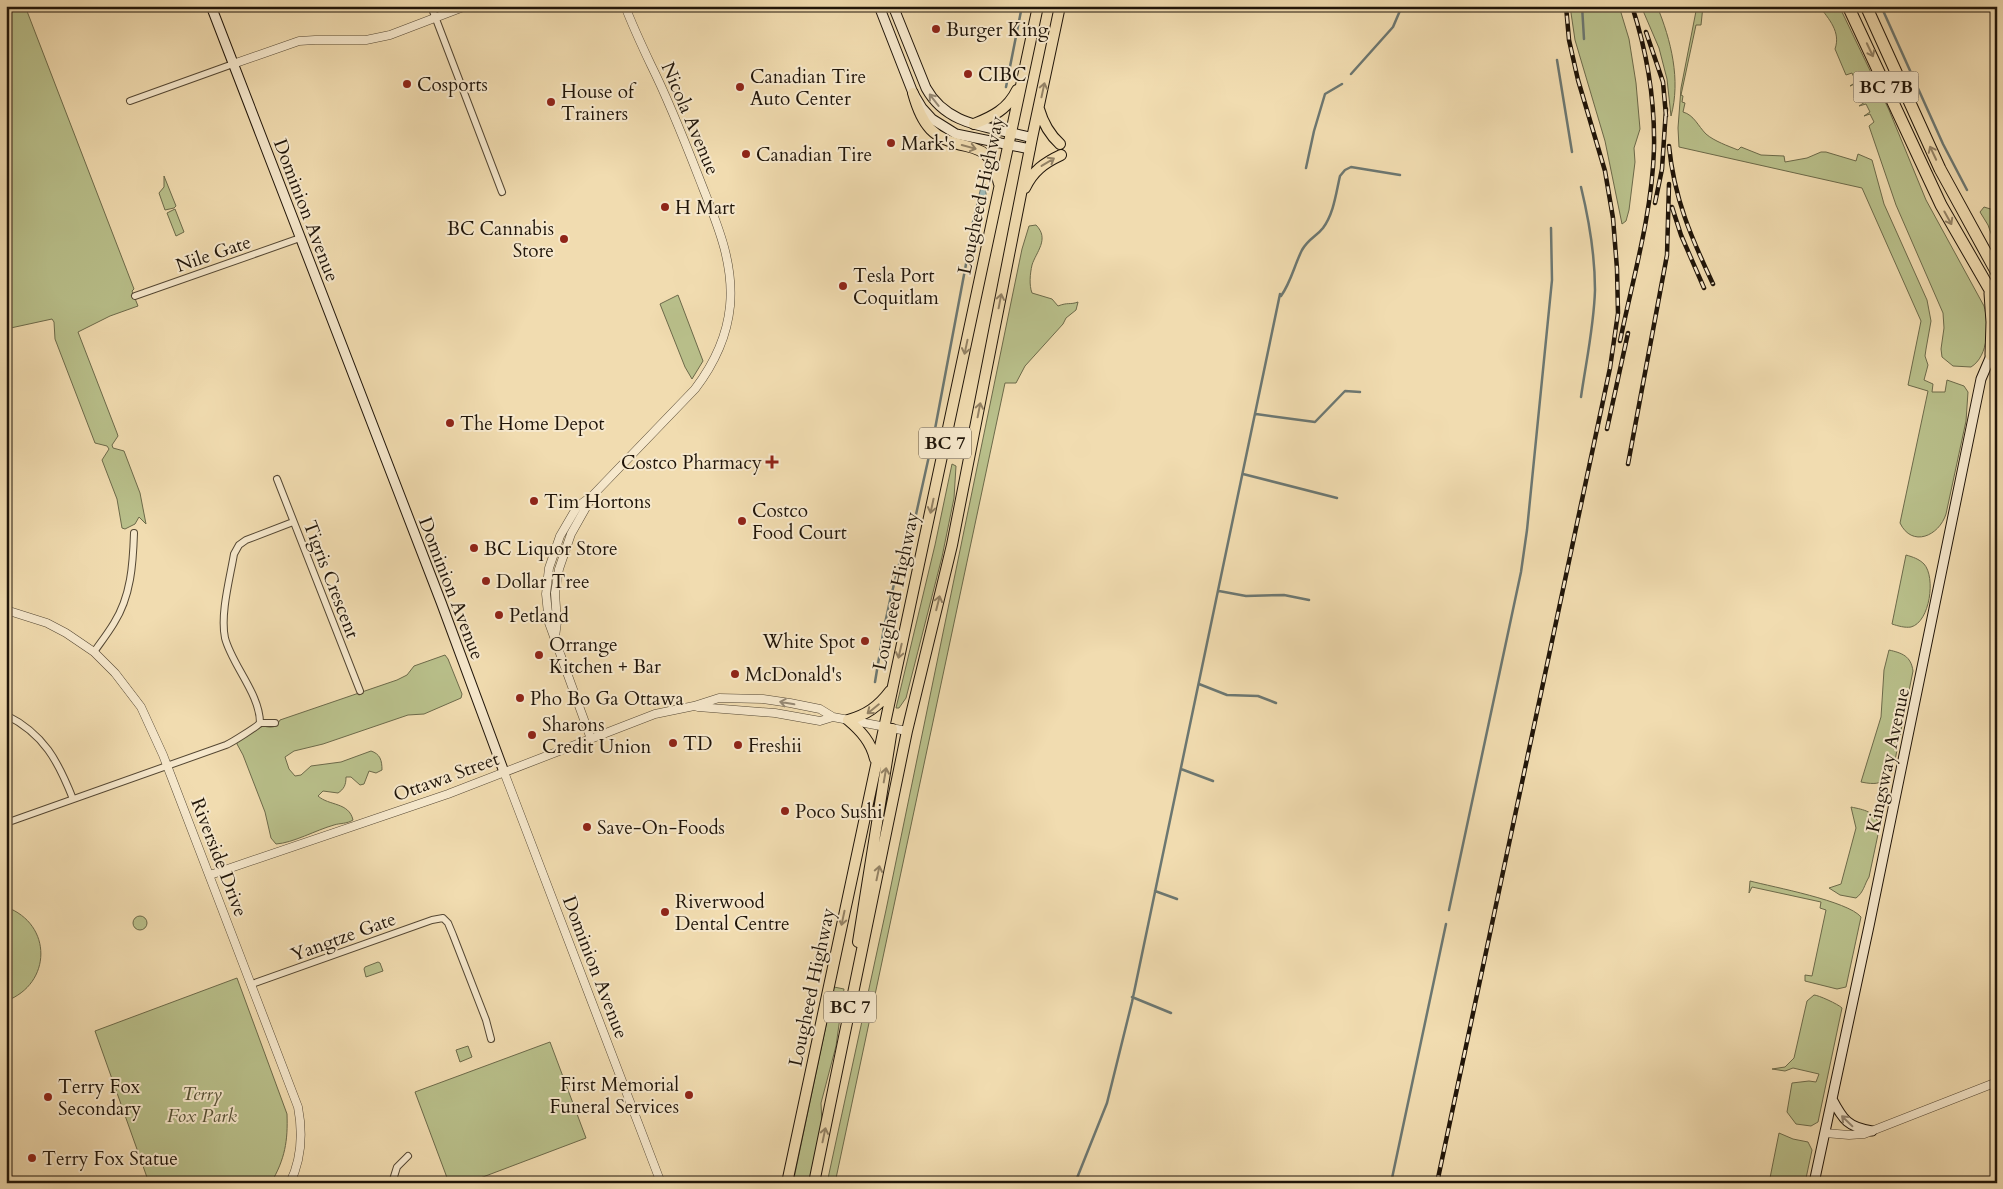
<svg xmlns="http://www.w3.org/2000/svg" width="2003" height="1189" font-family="Cardo,serif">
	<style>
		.green { fill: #b9c08b; stroke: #6c6a4a }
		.water { fill: #9fb9b6; stroke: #6c7771 }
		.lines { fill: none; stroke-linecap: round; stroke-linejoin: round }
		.stream { stroke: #6c7771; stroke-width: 2.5 }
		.minor-casing { stroke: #544733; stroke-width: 8 }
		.tertiary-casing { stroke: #544733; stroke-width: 9 }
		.secondary-casing { stroke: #201509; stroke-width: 11 }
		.primary-casing { stroke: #201509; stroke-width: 12 }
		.trunk-casing { stroke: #201509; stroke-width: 13 }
		.minor { stroke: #f6e8cc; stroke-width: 6 }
		.tertiary { stroke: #f6e8cc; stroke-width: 8 }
		.secondary { stroke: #f6e8cc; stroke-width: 9 }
		.primary { stroke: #f1dcb0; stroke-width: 10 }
		.trunk { stroke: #f1dcb0; stroke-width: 11 }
		.rail-casing { stroke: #201509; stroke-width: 4.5 }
		.rail { stroke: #f6e8cc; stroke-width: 2.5; stroke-dasharray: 8; stroke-linecap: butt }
		.oneway { stroke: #938265 }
		.oneway2 { stroke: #968974 }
		.poi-dot { fill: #8f2418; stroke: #f6e8cc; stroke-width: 2 }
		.labels { text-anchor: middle; stroke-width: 4; stroke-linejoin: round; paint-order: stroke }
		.shield { fill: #f6e8cc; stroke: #605444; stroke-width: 1 }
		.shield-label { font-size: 18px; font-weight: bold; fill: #201509 }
		.poi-label { font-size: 19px; fill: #201509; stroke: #f6e8cc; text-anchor: start }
		.street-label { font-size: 19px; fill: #201509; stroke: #f6e8cc }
		.park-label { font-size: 19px; font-style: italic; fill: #565136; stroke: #f6e8cc }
	</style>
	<rect width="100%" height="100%" fill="#f1dcb0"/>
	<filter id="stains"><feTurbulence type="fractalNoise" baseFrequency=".004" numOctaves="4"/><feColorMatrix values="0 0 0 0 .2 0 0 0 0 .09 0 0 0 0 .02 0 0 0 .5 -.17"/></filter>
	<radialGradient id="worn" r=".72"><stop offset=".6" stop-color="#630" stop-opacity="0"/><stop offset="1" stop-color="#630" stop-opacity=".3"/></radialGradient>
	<path class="green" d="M6 6H25L134 289 132 291 138 306 110 316 78 332 117 433 118 436 112 445 113 448 124 451 140 493 146 524 139 517 135 524 125 529 122 528 117 499 102 460 109 449 107 446 95 443 55 339 54 322 52 319 6 329Z
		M1570 6H1619L1629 39 1636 83 1640 129 1634 148 1635 162 1629 210 1626 221 1622 224 1605 141 1575 40Z
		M1641 6H1657C1671 40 1681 80 1671 116L1667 79 1659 48Z
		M1697 6H1703L1701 25H1696L1681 95 1683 96 1682 102 1685 103 1683 112C1694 115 1698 126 1706 134 1714 141 1728 146 1738 150L1741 147 1761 155 1784 156 1785 162 1807 158 1821 152H1826L1856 161 1858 154 1872 160 1884 204 1927 300 1931 321 1926 349 1925 356 1928 365 1924 380 1933 384 1932 392H1945L1947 380 1964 386 1968 392 1966 421 1946 514C1939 536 1912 548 1900 523L1928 391 1908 385 1921 321 1862 188 1679 147 1678 128 1681 88Z
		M1819 6H1839L1842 12 1889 110 1926 200 1984 306C1989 324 1989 356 1971 367L1953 366 1942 357 1941 349 1944 328 1943 313 1896 205 1869 126 1874 122 1870 114 1864 116 1870 112 1866 104 1859 106 1865 102 1861 93 1856 96 1861 92 1857 83 1850 86 1856 82 1852 73 1846 75 1835 49C1841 32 1829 19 1819 6Z
		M164 176 176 206 174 208 165 210 159 193 164 187Z
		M1984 207 1997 211V250L1988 225 1980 212Z
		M175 209 184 232 176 236 167 213Z
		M1036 225C1050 239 1036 252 1032 265 1030 274 1029 285 1032 293L1052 299 1058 306C1068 302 1070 305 1078 302L1076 310 1066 318 1063 324 1025 366 1016 383H1005L835 1183H827L886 910 1022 249 1029 226Z
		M678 295 703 361 692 379 685 367 660 304Z
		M952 464 956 466 954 498 942 557 906 698 899 708H896L935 545Z
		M1906 555C1913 557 1919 559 1924 564 1936 577 1930 622 1911 627 1905 628 1898 626 1892 624Z
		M1889 650C1902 653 1911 656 1913 671L1895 760C1879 775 1891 788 1861 782L1881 717 1884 670Z
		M445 655 448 659 462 694 461 698 424 714 408 715 323 744 294 751 285 757 289 769 295 776 301 775 311 766 341 762 371 751C380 754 382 760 382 770L376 773 369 771 364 784 360 785 351 777H346C346 785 344 789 338 793L323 791 318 796C329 806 349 802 353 820 347 824 340 823 334 825 316 830 293 843 276 844L271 838 265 812 243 755 237 744V741L263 726C272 728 276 728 280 720L397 680 407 675 414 666Z
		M1851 807C1865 810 1873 811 1880 825L1869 877C1864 885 1864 892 1856 898L1840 895 1829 888 1841 884 1856 828Z
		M1750 881C1773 887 1848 901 1861 917L1846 987 1837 989 1805 981V975L1812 976 1826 910 1820 908 1821 902 1752 887 1749 893Z
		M6 907C53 924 52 984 6 1001Z
		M133 923a7 7 0 1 1 14 0a7 7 0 1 1-14 0Z
		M378 962 380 963 383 971 366 977 364 969 365 967Z
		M237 978 287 1114C288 1141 285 1159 271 1183H149L95 1031Z
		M834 987 844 989 836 1046 821 1103 822 1124 810 1183H793Z
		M1814 995C1818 995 1838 1004 1842 1008L1818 1122 1811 1126 1796 1124 1787 1112 1792 1083 1809 1081 1816 1082 1819 1074 1793 1068 1785 1071 1772 1069 1785 1067 1794 1058 1807 1001Z
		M550 1042 586 1138 467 1183H449L415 1092Z
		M468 1046 472 1057 460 1062 456 1050Z
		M1779 1133 1793 1139 1808 1142 1812 1150 1805 1183H1769Z"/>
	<path class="water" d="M982 183 986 185V197L979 227H974L972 223Z"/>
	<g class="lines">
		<path class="stream" d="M1582 6 1584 39
			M1881 6 1943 144 1967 190
			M1557 60 1572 152
			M1351 74 1393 27 1402 6
			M1006 87 1022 6
			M1306 168 1314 131 1325 94 1342 84
			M1281 296C1291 282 1294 266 1302 250 1309 238 1316 237 1323 228 1334 213 1336 193 1340 176L1345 170 1351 167 1400 175
			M1581 397C1586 362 1594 326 1595 290 1595 255 1589 220 1581 187
			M1256 414 1315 422 1345 391 1360 392
			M1243 474 1337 498
			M1219 591 1246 596 1284 595 1309 600
			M875 682 884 628 891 596 902 553 913 528 935 429 973 227
			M1199 684 1227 695 1258 696 1276 703
			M1181 769 1213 781
			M1155 891 1177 899
			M1449 910 1521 572 1527 530 1552 280 1551 228
			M1132 997 1171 1013
			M1075 1183 1107 1103 1132 1002 1280 294
			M1391 1183 1446 924"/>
		<g class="minor-casing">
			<path id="minor" d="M431 6 502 192
				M130 101 233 64
				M135 296 300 238
				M277 479 360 691
				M94 652C101 642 108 633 114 623 131 596 133 564 134 533
				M6 715C44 734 58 761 73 799
				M260 723C260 694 232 665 225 638 220 614 230 578 234 554L239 545 246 540 293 522
				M6 823 226 745C231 743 258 726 260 723H275
				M252 984 432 920 443 918 448 923 453 935 486 1020 491 1039
				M392 1183 397 1167 408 1156"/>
		</g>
		<g class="tertiary-casing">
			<path id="tertiary" d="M233 64 299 41 315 40H366L390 35 466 6
				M6 610 47 623 66 633 94 652 115 673 141 707 163 755 298 1107C303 1133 302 1158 290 1183
				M555 637 557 622 555 593 559 569 571 534 593 495
				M698 707 775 713 820 721 833 717
				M591 739 549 623 546 594 549 568 560 536 577 507 593 495 695 389C714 364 727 337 730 306 734 264 718 226 703 188 687 147 671 105 651 65 642 46 633 27 625 6
				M504 772 661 1183
				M210 875 448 794 655 714 694 706 719 698 763 699 790 703 820 709 833 717 907 731
				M1825 1133 1849 1135 1864 1134 1997 1082"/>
		</g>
		<g class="secondary-casing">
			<path id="secondary" d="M211 6 441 602 504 772
				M879 6 913 93 922 108 932 119 956 134 1030 149
				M893 6 926 88C948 128 991 126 1032 138
				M1832 1099C1843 1120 1848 1127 1872 1131
				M1814 1183 1869 926 1981 379 1993 351"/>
		</g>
		<g class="primary-casing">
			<path id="primary" d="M913 93C922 126 933 139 966 146 975 148 984 151 989 158 994 166 997 175 999 184
				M1039 109C1043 123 1049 134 1060 144
				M974 124C992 117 1008 109 1017 90
				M1025 188C1033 171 1044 163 1061 155
				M848 720C866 715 878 707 890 691
				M848 720C861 731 871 742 875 759
				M858 942 892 729
				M787 1183 1038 6
				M814 1183 907 731 952 545 1032 138 1060 6"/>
		</g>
		<g class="trunk-casing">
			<path id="trunk" d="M1848 6 1941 205 1997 302
				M1866 6 1940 169 1997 273
				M1990 293 1992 322 1991 355H1997"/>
		</g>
		<use href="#minor" class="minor"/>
		<use href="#tertiary" class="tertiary"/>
		<use href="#secondary" class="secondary"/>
		<use href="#primary" class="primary"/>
		<use href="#trunk" class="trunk"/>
		<g class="rail-casing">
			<path id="rail" d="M1646 32 1663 82 1666 116
				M1669 146C1674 198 1691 237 1713 284
				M1655 203 1662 169 1666 109
				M1672 207 1681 235 1704 288
				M1620 341C1633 278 1652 214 1654 149 1655 101 1647 52 1632 6
				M1607 429 1628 333
				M1628 464 1667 255 1669 184
				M1437 1183 1610 368 1618 313 1617 269 1613 218 1605 171 1578 80 1569 40 1566 6"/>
		</g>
		<use href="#rail" class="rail"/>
	</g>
	<defs><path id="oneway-shaft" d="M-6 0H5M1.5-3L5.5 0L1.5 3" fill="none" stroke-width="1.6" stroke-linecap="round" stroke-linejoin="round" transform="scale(1.25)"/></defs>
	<g class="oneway">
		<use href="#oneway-shaft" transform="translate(1870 50) rotate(65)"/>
		<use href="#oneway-shaft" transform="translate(1043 90) rotate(-78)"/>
		<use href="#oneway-shaft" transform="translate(969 147) rotate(15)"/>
		<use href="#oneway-shaft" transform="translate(1933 153) rotate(-115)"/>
		<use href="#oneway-shaft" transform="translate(1048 162) rotate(-31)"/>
		<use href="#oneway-shaft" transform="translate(1948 218) rotate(61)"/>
		<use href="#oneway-shaft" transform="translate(1000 301) rotate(-79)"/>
		<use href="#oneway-shaft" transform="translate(966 347) rotate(102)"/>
		<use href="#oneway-shaft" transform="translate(979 410) rotate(-79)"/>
		<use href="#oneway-shaft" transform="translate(932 506) rotate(102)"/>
		<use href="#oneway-shaft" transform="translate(938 603) rotate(-76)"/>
		<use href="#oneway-shaft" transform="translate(900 651) rotate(103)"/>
		<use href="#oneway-shaft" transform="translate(873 709) rotate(141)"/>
		<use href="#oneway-shaft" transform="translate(885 775) rotate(-80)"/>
		<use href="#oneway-shaft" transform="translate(878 873) rotate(-78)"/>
		<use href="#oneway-shaft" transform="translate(843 918) rotate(102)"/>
		<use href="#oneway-shaft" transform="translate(824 1135) rotate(-78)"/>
	</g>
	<g class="oneway2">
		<use href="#oneway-shaft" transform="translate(934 100) rotate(-128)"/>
		<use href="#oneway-shaft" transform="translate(787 703) rotate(-170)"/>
		<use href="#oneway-shaft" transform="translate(1847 1121) rotate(-136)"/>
	</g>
	<g class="poi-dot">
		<circle cx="936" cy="29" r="5"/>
		<circle cx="968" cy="74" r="5"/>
		<circle cx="407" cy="84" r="5"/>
		<circle cx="740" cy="87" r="5"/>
		<circle cx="551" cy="102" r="5"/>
		<circle cx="891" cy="143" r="5"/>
		<circle cx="746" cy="154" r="5"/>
		<circle cx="665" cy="207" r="5"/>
		<circle cx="564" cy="239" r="5"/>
		<circle cx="843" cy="286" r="5"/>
		<circle cx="450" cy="423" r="5"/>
		<path d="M769.5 454.5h5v5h5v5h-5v5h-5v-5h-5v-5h5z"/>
		<circle cx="534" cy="501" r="5"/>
		<circle cx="742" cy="521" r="5"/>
		<circle cx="474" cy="548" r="5"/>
		<circle cx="486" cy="581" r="5"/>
		<circle cx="499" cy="615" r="5"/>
		<circle cx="865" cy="641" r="5"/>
		<circle cx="539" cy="655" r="5"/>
		<circle cx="735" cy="674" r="5"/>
		<circle cx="520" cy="698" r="5"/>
		<circle cx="532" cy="735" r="5"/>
		<circle cx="673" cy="743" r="5"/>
		<circle cx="738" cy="745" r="5"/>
		<circle cx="785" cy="811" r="5"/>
		<circle cx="587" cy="827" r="5"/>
		<circle cx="665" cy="912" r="5"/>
		<circle cx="689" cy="1095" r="5"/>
		<circle cx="48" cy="1097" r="5"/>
		<circle cx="32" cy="1158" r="5"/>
	</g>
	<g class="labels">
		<g class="shield">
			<rect x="1853.5" y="71.5" width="65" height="31" rx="4"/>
			<rect x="919" y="427.5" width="52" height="31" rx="4"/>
			<rect x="824" y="991.5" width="52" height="31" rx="4"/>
		</g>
		<g class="shield-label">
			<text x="1886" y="93">BC 7B</text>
			<text x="945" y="449">BC 7</text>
			<text x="850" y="1013">BC 7</text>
		</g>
		<g class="poi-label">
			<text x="946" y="36">Burger King</text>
			<text x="978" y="81">CIBC</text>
			<text x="750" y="83">Canadian Tire<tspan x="750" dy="22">Auto Center</tspan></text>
			<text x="417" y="91">Cosports</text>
			<text x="561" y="98">House of<tspan x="561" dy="22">Trainers</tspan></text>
			<text x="901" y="150">Mark's</text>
			<text x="756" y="161">Canadian Tire</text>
			<text x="675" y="214">H Mart</text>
			<text x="554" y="235" text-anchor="end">BC Cannabis<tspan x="554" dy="22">Store</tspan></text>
			<text x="853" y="282">Tesla Port<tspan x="853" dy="22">Coquitlam</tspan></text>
			<text x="460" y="430">The Home Depot</text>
			<text x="762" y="469" text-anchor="end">Costco Pharmacy</text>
			<text x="544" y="508">Tim Hortons</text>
			<text x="752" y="517">Costco<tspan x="752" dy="22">Food Court</tspan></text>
			<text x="484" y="555">BC Liquor Store</text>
			<text x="496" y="588">Dollar Tree</text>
			<text x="509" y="622">Petland</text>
			<text x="855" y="648" text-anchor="end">White Spot</text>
			<text x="549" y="651">Orrange<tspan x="549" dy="22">Kitchen + Bar</tspan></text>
			<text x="745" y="681">McDonald's</text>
			<text x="530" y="705">Pho Bo Ga Ottawa</text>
			<text x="542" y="731">Sharons<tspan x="542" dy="22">Credit Union</tspan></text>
			<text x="683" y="750">TD</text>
			<text x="748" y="752">Freshii</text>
			<text x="795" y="818">Poco Sushi</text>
			<text x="597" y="834">Save-On-Foods</text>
			<text x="675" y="908">Riverwood<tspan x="675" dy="22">Dental Centre</tspan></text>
			<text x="679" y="1091" text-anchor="end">First Memorial<tspan x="679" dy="22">Funeral Services</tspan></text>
			<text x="58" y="1093">Terry Fox<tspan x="58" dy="22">Secondary</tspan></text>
			<text x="42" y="1165">Terry Fox Statue</text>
		</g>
		<g class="street-label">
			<text transform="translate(691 118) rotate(67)" y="7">Nicola Avenue</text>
			<text transform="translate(980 195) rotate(-78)" y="7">Lougheed Highway</text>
			<text transform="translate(307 210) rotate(69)" y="7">Dominion Avenue</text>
			<text transform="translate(213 253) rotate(-19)" y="7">Nile Gate</text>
			<text transform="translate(332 579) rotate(69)" y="7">Tigris Crescent</text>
			<text transform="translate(452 588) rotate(69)" y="7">Dominion Avenue</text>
			<text transform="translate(895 591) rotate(-78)" y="7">Lougheed Highway</text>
			<text transform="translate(1887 760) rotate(-78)" y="7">Kingsway Avenue</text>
			<text transform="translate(446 776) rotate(-20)" y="7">Ottawa Street</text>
			<text transform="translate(220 857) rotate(69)" y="7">Riverside Drive</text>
			<text transform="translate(343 936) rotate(-20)" y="7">Yangtze Gate</text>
			<text transform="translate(596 967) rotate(69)" y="7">Dominion Avenue</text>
			<text transform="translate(811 987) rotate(-78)" y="7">Lougheed Highway</text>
		</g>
		<g class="park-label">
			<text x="202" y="1100">Terry<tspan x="202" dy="22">Fox Park</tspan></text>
		</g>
	</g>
	<rect width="2003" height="1189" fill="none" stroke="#f1dcb0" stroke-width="25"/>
	<rect x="8" y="8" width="1988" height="1174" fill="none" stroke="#201509" stroke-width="2.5"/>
	<rect x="12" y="12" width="1978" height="1164" fill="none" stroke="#201509"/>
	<rect width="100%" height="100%" filter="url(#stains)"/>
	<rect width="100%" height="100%" fill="url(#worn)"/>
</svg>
